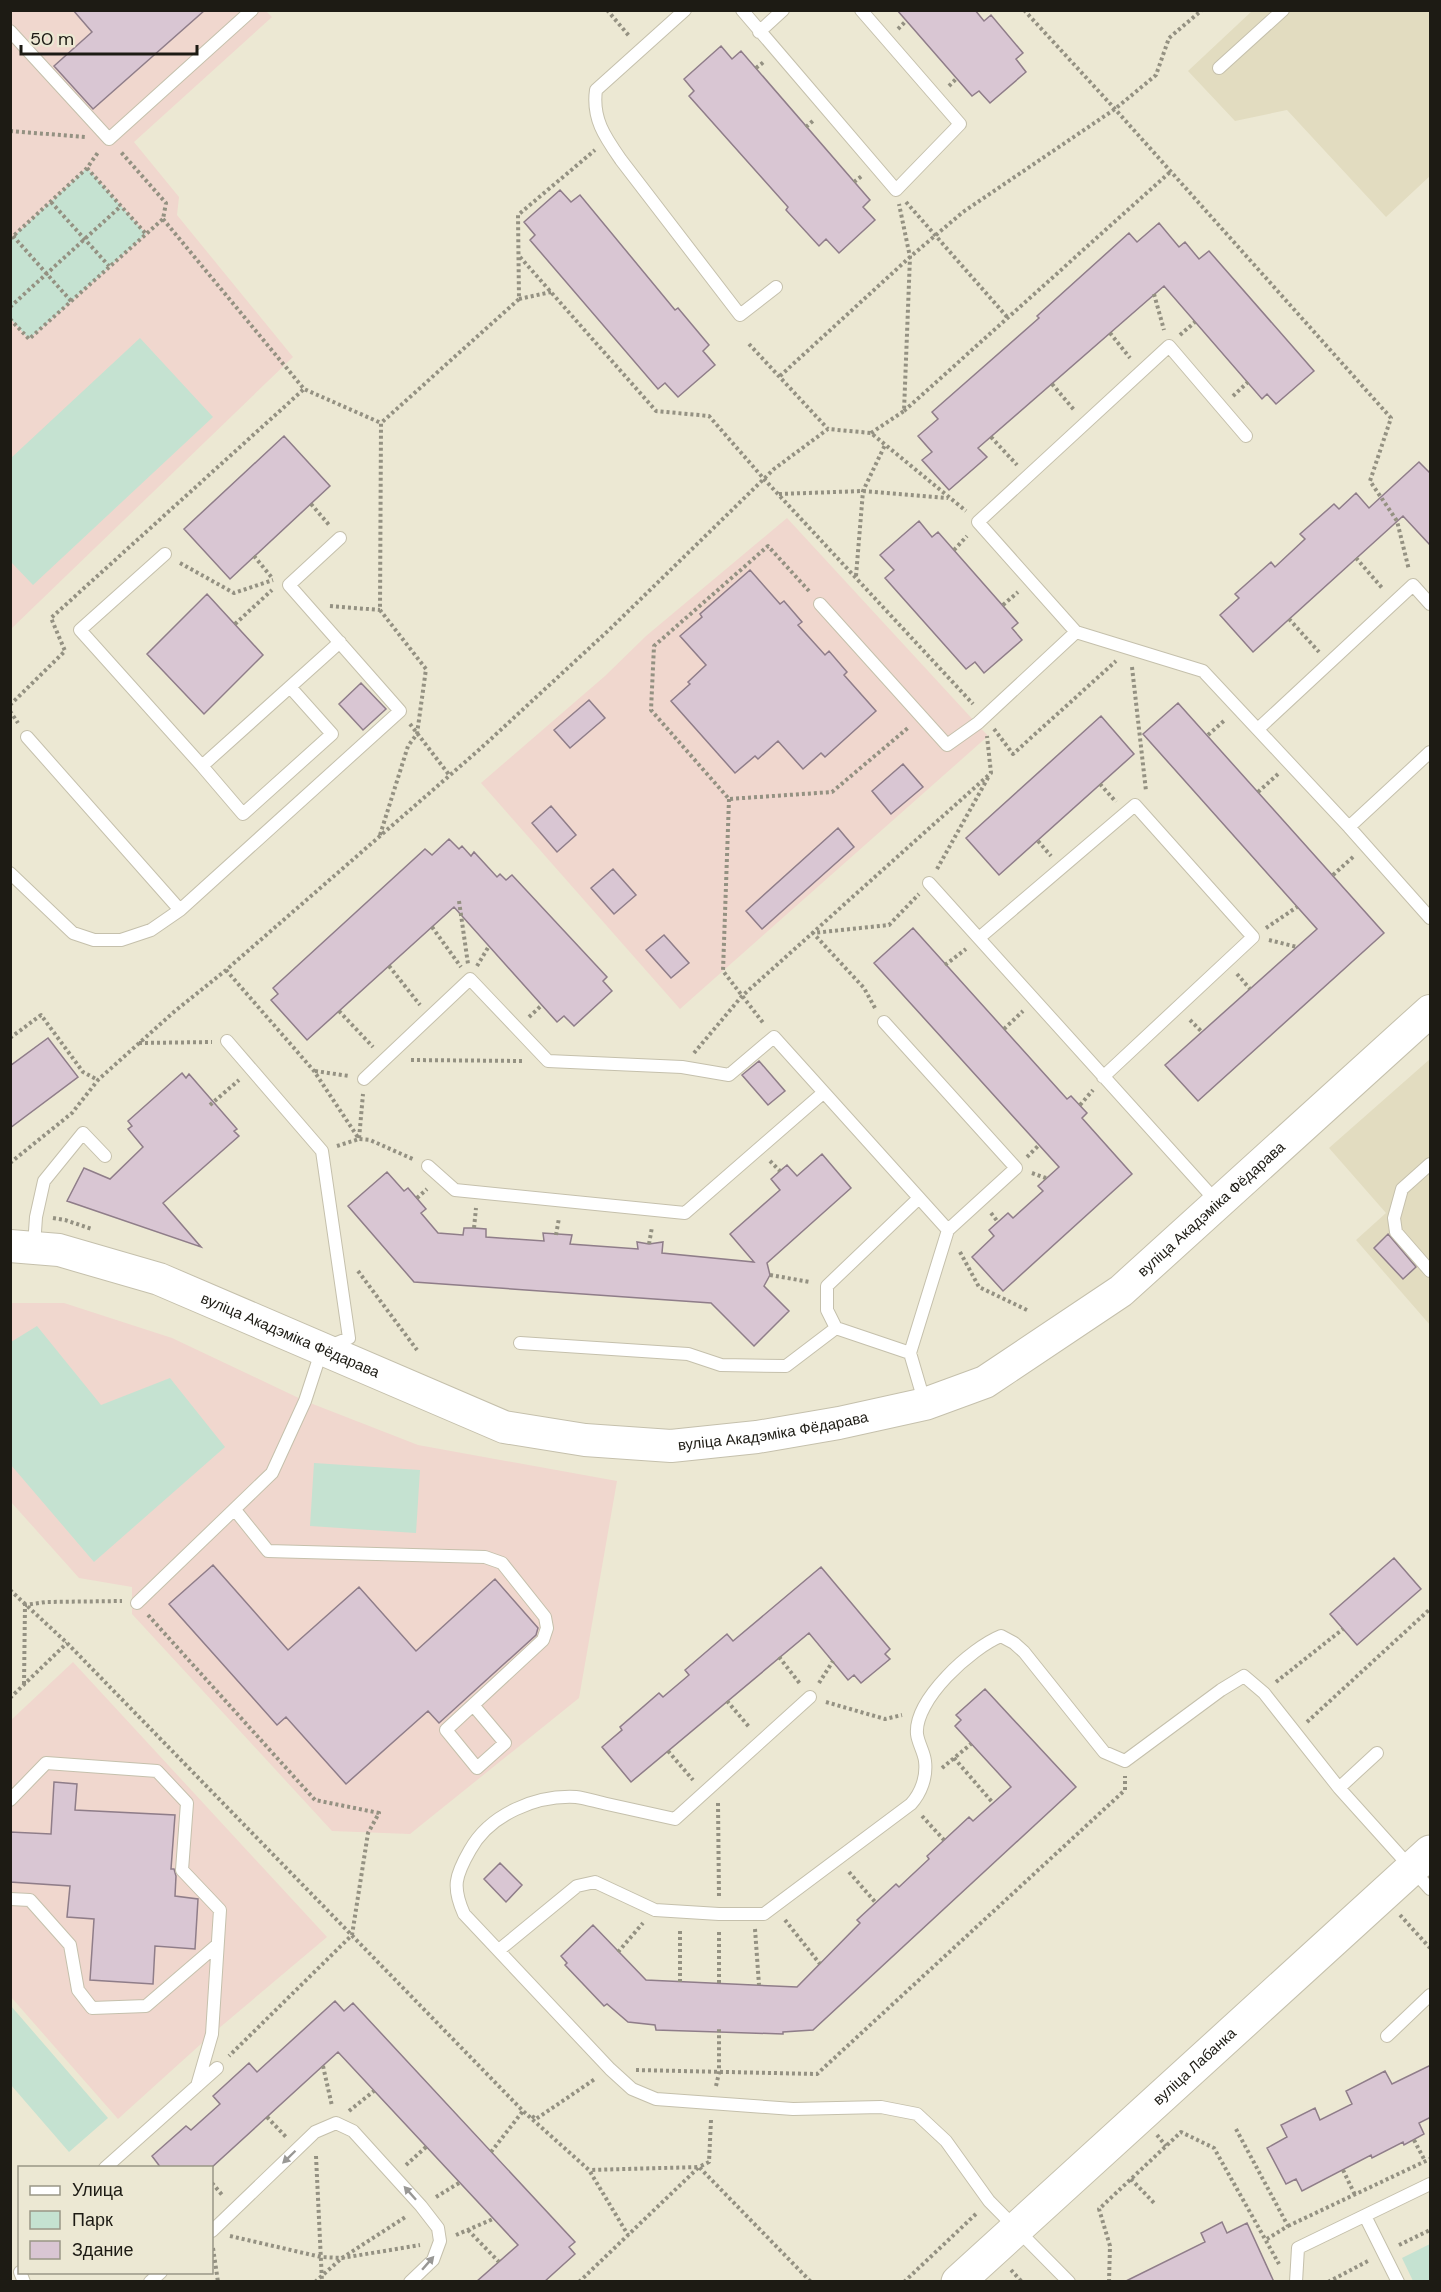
<svg xmlns="http://www.w3.org/2000/svg" width="1441" height="2292" font-family="'DM Sans',sans-serif">
	<style>
		.built { fill: #e2dcc0 }
		.education { fill: #f0d7ce }
		.green { fill: #c5e2d1 }
		.building { fill: #d9c6d3; stroke: #8f7d89; stroke-width: 1.5 }
		.lines { fill: none; stroke-linecap: round; stroke-linejoin: round }
		.service-casing { stroke: #c5c0ac; stroke-width: 14 }
		.tertiary-casing { stroke: #c5c0ac; stroke-width: 34 }
		.secondary-casing { stroke: #c5c0ac; stroke-width: 35 }
		.path { stroke: #949182; stroke-width: 4; stroke-dasharray: 3 3; stroke-linecap: butt }
		.service { stroke: #fff; stroke-width: 12 }
		.tertiary { stroke: #fff; stroke-width: 32 }
		.secondary { stroke: #fff; stroke-width: 33 }
		.oneway { fill: #999895 }
		.labels { text-anchor: middle; stroke-width: 6; stroke-linejoin: round; paint-order: stroke }
		.street-label { font-size: 15px; fill: #1d1b14; stroke: #ece8d3 }
	</style>
	<rect width="100%" height="100%" fill="#ece8d3"/>
	<path class="built" d="M1252 11H1430V176L1386 217 1287 110 1235 121 1188 71Z
		M1430 1059V1325L1356 1240 1386 1213 1329 1148Z"/>
	<path class="education" d="M11 11H266L272 17 134 142 179 197 177 215 293 357 11 629Z
		M787 518 988 736 680 1009 481 783 605 676 646 636Z
		M10 1303H64L172 1338 305 1401 418 1445 617 1481 579 1698 410 1834 332 1831 132 1614V1587L79 1578 11 1502Z
		M73 1662 327 1937 212 2034 118 2119 11 1997 10 1721Z"/>
	<path class="green" d="M87 168 146 234 29 339 11 319V239Z
		M140 338 213 417 33 585 11 562V458Z
		M37 1326 101 1405 170 1378 225 1447 94 1562 11 1465V1342Z
		M314 1463 420 1470 416 1533 310 1526Z
		M11 2006 108 2118 69 2152 11 2085Z
		M1430 2244V2281H1413L1402 2258Z"/>
	<path class="building" d="M73 10H205L93 109 54 66 92 32Z
		M897 10H975L984 21 991 15 1023 53 1016 59 1026 72 990 103 979 91 972 96Z
		M721 46 732 59 741 51 870 200 863 207 875 220 839 253 826 239 819 246 786 210 788 207 689 96 694 91 684 79Z
		M560 190 571 202 580 195 675 310 678 308 709 345 703 351 715 365 678 397 665 383 658 389 530 240 535 235 524 222Z
		M1159 223 1179 247 1185 242 1199 259 1209 251 1314 371 1276 404 1267 394 1262 399 1164 286 978 448 987 457 949 490 922 460 932 452 918 436 938 419 932 412 1039 318 1037 316 1129 233 1137 242Z
		M284 436 330 486 230 579 184 529Z
		M1419 462 1431 474V546L1403 516 1253 652 1220 615 1239 598 1235 594 1271 562 1275 567 1305 539 1300 534 1334 504 1339 509 1356 493 1369 508Z
		M919 521 932 537 938 532 1018 623 1012 628 1022 640 984 673 975 662 966 669 885 578 894 570 880 555Z
		M750 570 780 604 784 601 802 622 798 625 825 655 829 651 847 672 844 675 876 711 825 757 821 753 803 769 778 741 758 759 755 756 735 773 671 701 690 684 688 682 706 665 680 636 702 617 700 614Z
		M207 594 263 655 204 714 147 654Z
		M361 683 386 709 363 730 339 704Z
		M589 700 605 718 570 748 554 730Z
		M1178 703 1384 933 1198 1101 1165 1065 1317 929 1143 734Z
		M1101 716 1134 754 999 875 966 838Z
		M903 764 923 787 891 814 872 791Z
		M551 806 576 835 557 852 532 823Z
		M838 828 854 847 762 929 746 911Z
		M449 839 459 849 462 846 471 856 474 852 497 877 500 874 506 880 512 875 607 977 603 981 612 991 574 1026 564 1016 557 1022 454 907 307 1040 271 1000 278 994 273 988 425 849 432 855Z
		M613 869 636 895 614 914 591 888Z
		M913 928 1067 1099 1071 1096 1087 1113 1082 1118 1132 1174 1003 1291 972 1257 994 1236 989 1230 1008 1213 1013 1218 1043 1191 1038 1186 1059 1167 874 963Z
		M664 935 689 963 671 978 646 950Z
		M48 1038 78 1077 10 1128V1066Z
		M759 1061 785 1091 768 1105 742 1075Z
		M182 1073 186 1078 189 1074 237 1129 234 1131 239 1136 163 1203 201 1247 67 1201 84 1168 110 1179 143 1147 128 1129 132 1126 128 1121Z
		M822 1154 851 1188 767 1263 770 1275 764 1286 789 1311 754 1346 711 1303 414 1282 348 1206 387 1172 404 1191 408 1188 426 1209 421 1213 438 1233 463 1235 464 1228H474L486 1229V1237L544 1241 543 1233 572 1235 570 1244 638 1249 637 1242 649 1244 663 1242 662 1253 754 1262 730 1234 780 1190 771 1179 780 1171 787 1165 797 1176Z
		M1388 1234 1416 1267 1403 1279 1374 1248Z
		M1394 1558 1421 1589 1357 1645 1330 1614Z
		M213 1565 288 1650 359 1587 416 1651 495 1579 538 1628 536 1635 439 1723 428 1711 346 1784 286 1717 277 1725 169 1604Z
		M821 1567 890 1649 885 1654 890 1659 861 1683 854 1675 848 1680 809 1633 631 1782 602 1747 622 1730 620 1727 659 1693 663 1697 689 1675 685 1670 727 1634 733 1641Z
		M985 1689 1076 1787 813 2030 783 2032V2034L656 2030 655 2025 628 2022 607 2004 604 2006 565 1965 567 1963 561 1956 593 1925 646 1980 797 1987 860 1923 857 1920 896 1884 899 1887 929 1859 927 1856 969 1817 973 1821 1011 1787 955 1726 961 1720 956 1715Z
		M54 1782 77 1784 75 1810 175 1815 171 1869H174L176 1876 175 1896 198 1899 195 1949 155 1946 153 1984 90 1980 94 1919 67 1917 70 1886 10 1882V1832L51 1834Z
		M500 1863 522 1885 506 1902 484 1879Z
		M335 2001 344 2011 353 2003 575 2242 569 2247 575 2254 544 2282H476L518 2245 338 2052 211 2168H161L152 2156 186 2126 191 2130 220 2104 213 2096 249 2063 257 2072Z
		M1431 2065V2117L1419 2123 1424 2134 1404 2145 1403 2142 1372 2158 1371 2155 1302 2191 1296 2179 1286 2184 1267 2148 1287 2137 1281 2125 1315 2108 1320 2120 1352 2104 1346 2091 1385 2071 1392 2084Z
		M1222 2222 1227 2233 1247 2223 1274 2282H1124L1205 2242 1201 2233Z"/>
	<g class="lines">
		<g class="service-casing">
			<path id="service" d="M685 10 596 90C592 119 605 137 621 160L740 315 776 287
				M742 10 896 190 960 124 861 10
				M10 31 109 139 252 10
				M759 32 783 10
				M1219 68 1283 10
				M1246 436 1169 346 978 522 1076 632 1203 671 1349 827 1430 918
				M165 554 80 630 202 766 340 642
				M820 604 947 745 978 723 1076 632
				M1258 729 1413 585 1430 604
				M27 737 180 910
				M202 766 243 814 332 734 290 687
				M1349 827 1430 752
				M10 873 73 933 94 940H121L151 930 180 910 400 711 289 585 340 538
				M929 883 1217 1202
				M979 938 1135 805 1253 937 1103 1077
				M884 1022 1016 1168 948 1230
				M364 1079 470 979 548 1061 682 1067 729 1075 774 1037 948 1230 910 1353 925 1404
				M1430 1164 1402 1189 1394 1218 1396 1232 1430 1271
				M428 1166 455 1190 685 1213 823 1093
				M34 1246 36 1217 44 1181 83 1133 105 1156
				M836 1328 827 1310V1286L919 1198
				M520 1343 688 1354 721 1365 786 1366 836 1328 910 1353
				M235 1510 268 1551 485 1557 502 1563 545 1617 547 1628 543 1640 446 1730 477 1768 505 1743 473 1705
				M137 1603 272 1473 305 1401 322 1349 349 1338 322 1151 227 1041
				M810 1697 675 1819C652 1814 630 1809 607 1804 597 1802 586 1798 576 1797 536 1795 490 1814 470 1850 455 1876 452 1887 464 1914L610 2069 632 2089 656 2099 793 2109 881 2107 917 2114 946 2141 989 2201 1069 2282
				M1339 1788 1377 1753
				M10 1800 46 1763 157 1771 187 1803 182 1870 220 1910 212 2034 197 2086
				M10 1899 30 1900 70 1945 78 1990 92 2008 146 2006 217 1945
				M499 1950 577 1886 595 1882 655 1910 719 1914H764L911 1804C921 1793 927 1777 925 1761 924 1752 918 1743 917 1734 914 1700 971 1648 1001 1636L1014 1643 1024 1652 1104 1752 1125 1761 1221 1690 1244 1676 1264 1693 1339 1788 1430 1889
				M1387 2036 1430 1995
				M105 2168 217 2068
				M1365 2216 1398 2282
				M212 2231 315 2132 336 2123 353 2131 421 2206 438 2228 440 2241 433 2260 410 2282
				M20 2272 24 2282
				M150 2282 161 2272
				M1296 2282 1298 2248 1430 2184"/>
		</g>
		<g class="tertiary-casing">
			<g id="tertiary">
				<path id="s1" d="M10 1246 59 1250 159 1279 504 1427 585 1440 671 1446 757 1437 839 1423 925 1404 985 1382 1121 1291 1430 1011"/>
			</g>
		</g>
		<g class="secondary-casing">
			<g id="secondary">
				<path id="s2" d="M958 2282 1430 1852"/>
			</g>
		</g>
		<path class="path" d="M607 10 630 37
			M1024 10 1115 109 1391 418 1370 481 1397 521 1409 570
			M898 29 906 21
			M756 68 765 61
			M949 86 957 78
			M806 127 814 120
			M10 131 85 137
			M87 168 146 234
			M854 182 863 175
			M51 202 109 266
			M906 202 1008 318
			M163 219 304 389 381 423
			M13 236 71 301
			M10 239 87 168 99 151
			M520 257 656 411 709 416 764 479 973 704
			M1154 294 1164 330
			M519 299 551 292
			M10 307 121 206
			M10 319 29 339 163 219 166 203 120 151
			M1110 333 1130 358
			M1180 335 1195 322
			M749 344 828 429
			M780 376 910 257 963 212 1115 109 1156 75 1169 38 1202 10
			M1052 384 1075 411
			M1233 396 1248 382
			M904 411 1170 172
			M871 433 904 411 910 257 899 204
			M991 437 1017 465
			M779 494 863 491 948 498
			M311 504 330 526
			M954 550 967 536
			M254 556 273 579
			M1356 558 1383 589
			M180 563 234 593 273 580
			M856 576 863 491 885 445
			M809 591 768 546 654 646 651 710 729 799 832 792 909 727
			M1003 605 1018 592
			M330 606 380 610
			M1289 619 1319 652
			M235 624 272 590
			M1132 667 1146 791
			M10 705 65 651 51 618 304 389
			M10 711 18 723
			M410 724 450 776
			M994 729 1013 754 1116 661
			M1208 735 1225 720
			M1100 784 1116 802
			M1258 792 1278 774
			M729 799 723 971 764 1024
			M380 835 408 746 417 734 426 669 380 610 381 423 519 299 518 215 595 150
			M1038 841 1051 856
			M937 869 989 776
			M1333 875 1354 856
			M459 901 468 964
			M432 927 461 967
			M1266 928 1297 907
			M1269 940 1297 947
			M945 965 966 949
			M389 966 420 1005
			M477 966 489 946
			M226 970 314 1071 359 1139 370 1140 415 1160
			M1237 974 1250 989
			M875 1008 864 988 813 933 889 925 919 894
			M339 1011 373 1047
			M529 1017 542 1005
			M1190 1020 1202 1032
			M1004 1029 1023 1011
			M10 1038 41 1015 83 1072 98 1080
			M139 1043 212 1042
			M694 1053 742 996 991 773 987 736
			M411 1060 523 1061
			M315 1071 349 1076
			M210 1105 239 1080
			M1080 1105 1093 1090
			M337 1146 359 1139 363 1094
			M1027 1157 1039 1145
			M770 1161 780 1171
			M10 1163 72 1113 98 1080 175 1011 226 970 480 749 610 629 774 469 828 429 871 433 966 511
			M1032 1173 1046 1178
			M417 1198 427 1189
			M991 1213 998 1222
			M53 1218 65 1220 92 1229
			M474 1228 476 1208
			M556 1235 559 1218
			M649 1244 652 1227
			M960 1252 979 1287 1027 1310
			M358 1271 417 1350
			M770 1275 810 1282
			M10 1590 67 1643 523 2111 589 2170 628 2235
			M148 1615 315 1800 379 1813 368 1833 352 1935 229 2056
			M779 1657 801 1685
			M1276 1682 1343 1629
			M819 1683 833 1661
			M24 1684 25 1605 46 1602 122 1601
			M10 1698 67 1643
			M727 1701 750 1728
			M826 1702 885 1719 902 1715
			M1307 1722 1430 1609
			M668 1751 693 1780
			M954 1758 993 1803
			M942 1768 971 1744
			M718 1803 719 1898
			M922 1816 944 1840
			M849 1872 876 1903
			M1400 1915 1430 1948
			M785 1920 820 1964
			M755 1929 759 1985
			M618 1952 643 1923
			M680 1982V1928
			M719 1983V1929
			M323 2066 332 2106
			M636 2070 817 2074 1125 1790V1776
			M716 2086 719 2073V2027
			M349 2111 374 2091
			M532 2116 536 2119 595 2079
			M267 2117 287 2138
			M711 2120 709 2162 699 2167 811 2282
			M1236 2129 1288 2226 1267 2239
			M1157 2135 1166 2146
			M1414 2140 1425 2161
			M491 2152 523 2111
			M316 2156 322 2282
			M406 2165 426 2147
			M1343 2170 1355 2195
			M1131 2179 1155 2204
			M212 2183 223 2196
			M436 2197 459 2183
			M1288 2226 1430 2159
			M468 2230 499 2262
			M456 2235 493 2219
			M230 2236 321 2257 342 2258 420 2245
			M1399 2245 1430 2230
			M213 2248 218 2282
			M1011 2270 1022 2282
			M315 2282 342 2258 407 2216
			M579 2282 699 2167 590 2170
			M904 2282 978 2212
			M1109 2282 1110 2246 1099 2209 1181 2132 1214 2148 1279 2264
			M1328 2282 1368 2261"/>
		<use href="#service" class="service"/>
		<use href="#tertiary" class="tertiary"/>
		<use href="#secondary" class="secondary"/>
	</g>
	<defs><path id="oneway-solid" d="M-6-.8H1V-3.2L6.5 0L1 3.2V.8H-6Z" transform="scale(1.5)"/></defs>
	<g class="oneway">
		<use href="#oneway-solid" transform="translate(289 2157) rotate(136)"/>
		<use href="#oneway-solid" transform="translate(410 2193) rotate(-132)"/>
		<use href="#oneway-solid" transform="translate(428 2263) rotate(-49)"/>
	</g>
	<g class="labels">
		<g class="street-label">
			<text dy="5" stroke="none"><textPath href="#s1" startOffset="1304">вуліца Акадэміка Фёдарава</textPath></text>
			<text dy="5" stroke="none"><textPath href="#s1" startOffset="296">вуліца Акадэміка Фёдарава</textPath></text>
			<text dy="5" stroke="none"><textPath href="#s1" startOffset="800">вуліца Акадэміка Фёдарава</textPath></text>
			<text dy="5" stroke="none"><textPath href="#s2" startOffset="320">вуліца Лабанка</textPath></text>
		</g>
	</g>
	<rect width="1441" height="2292" fill="none" stroke="#1d1b14" stroke-width="24"/>
	<rect x="18" y="2166" width="195" height="108" fill="#ece8d3" stroke="#999687" stroke-width="1.5"/>
	<rect x="30" y="2186" width="30" height="9" fill="#ffffff" stroke="#999687" stroke-width="1.5"/>
	<text x="72" y="2196" font-size="18" fill="#1d1b14">Улица</text>
	<rect x="30" y="2211" width="30" height="18" fill="#c5e2d1" stroke="#999687" stroke-width="1.5"/>
	<text x="72" y="2226" font-size="18" fill="#1d1b14">Парк</text>
	<rect x="30" y="2241" width="30" height="18" fill="#d9c6d3" stroke="#999687" stroke-width="1.5"/>
	<text x="72" y="2256" font-size="18" fill="#1d1b14">Здание</text>
	<path d="M21 45v9h176v-9" fill="none" stroke="#1d1b14" stroke-width="3"/>
	<text x="30" y="45" font-size="18" fill="#1d1b14" stroke="#ece8d3" stroke-width="4.5" paint-order="stroke">50 m</text>
</svg>
